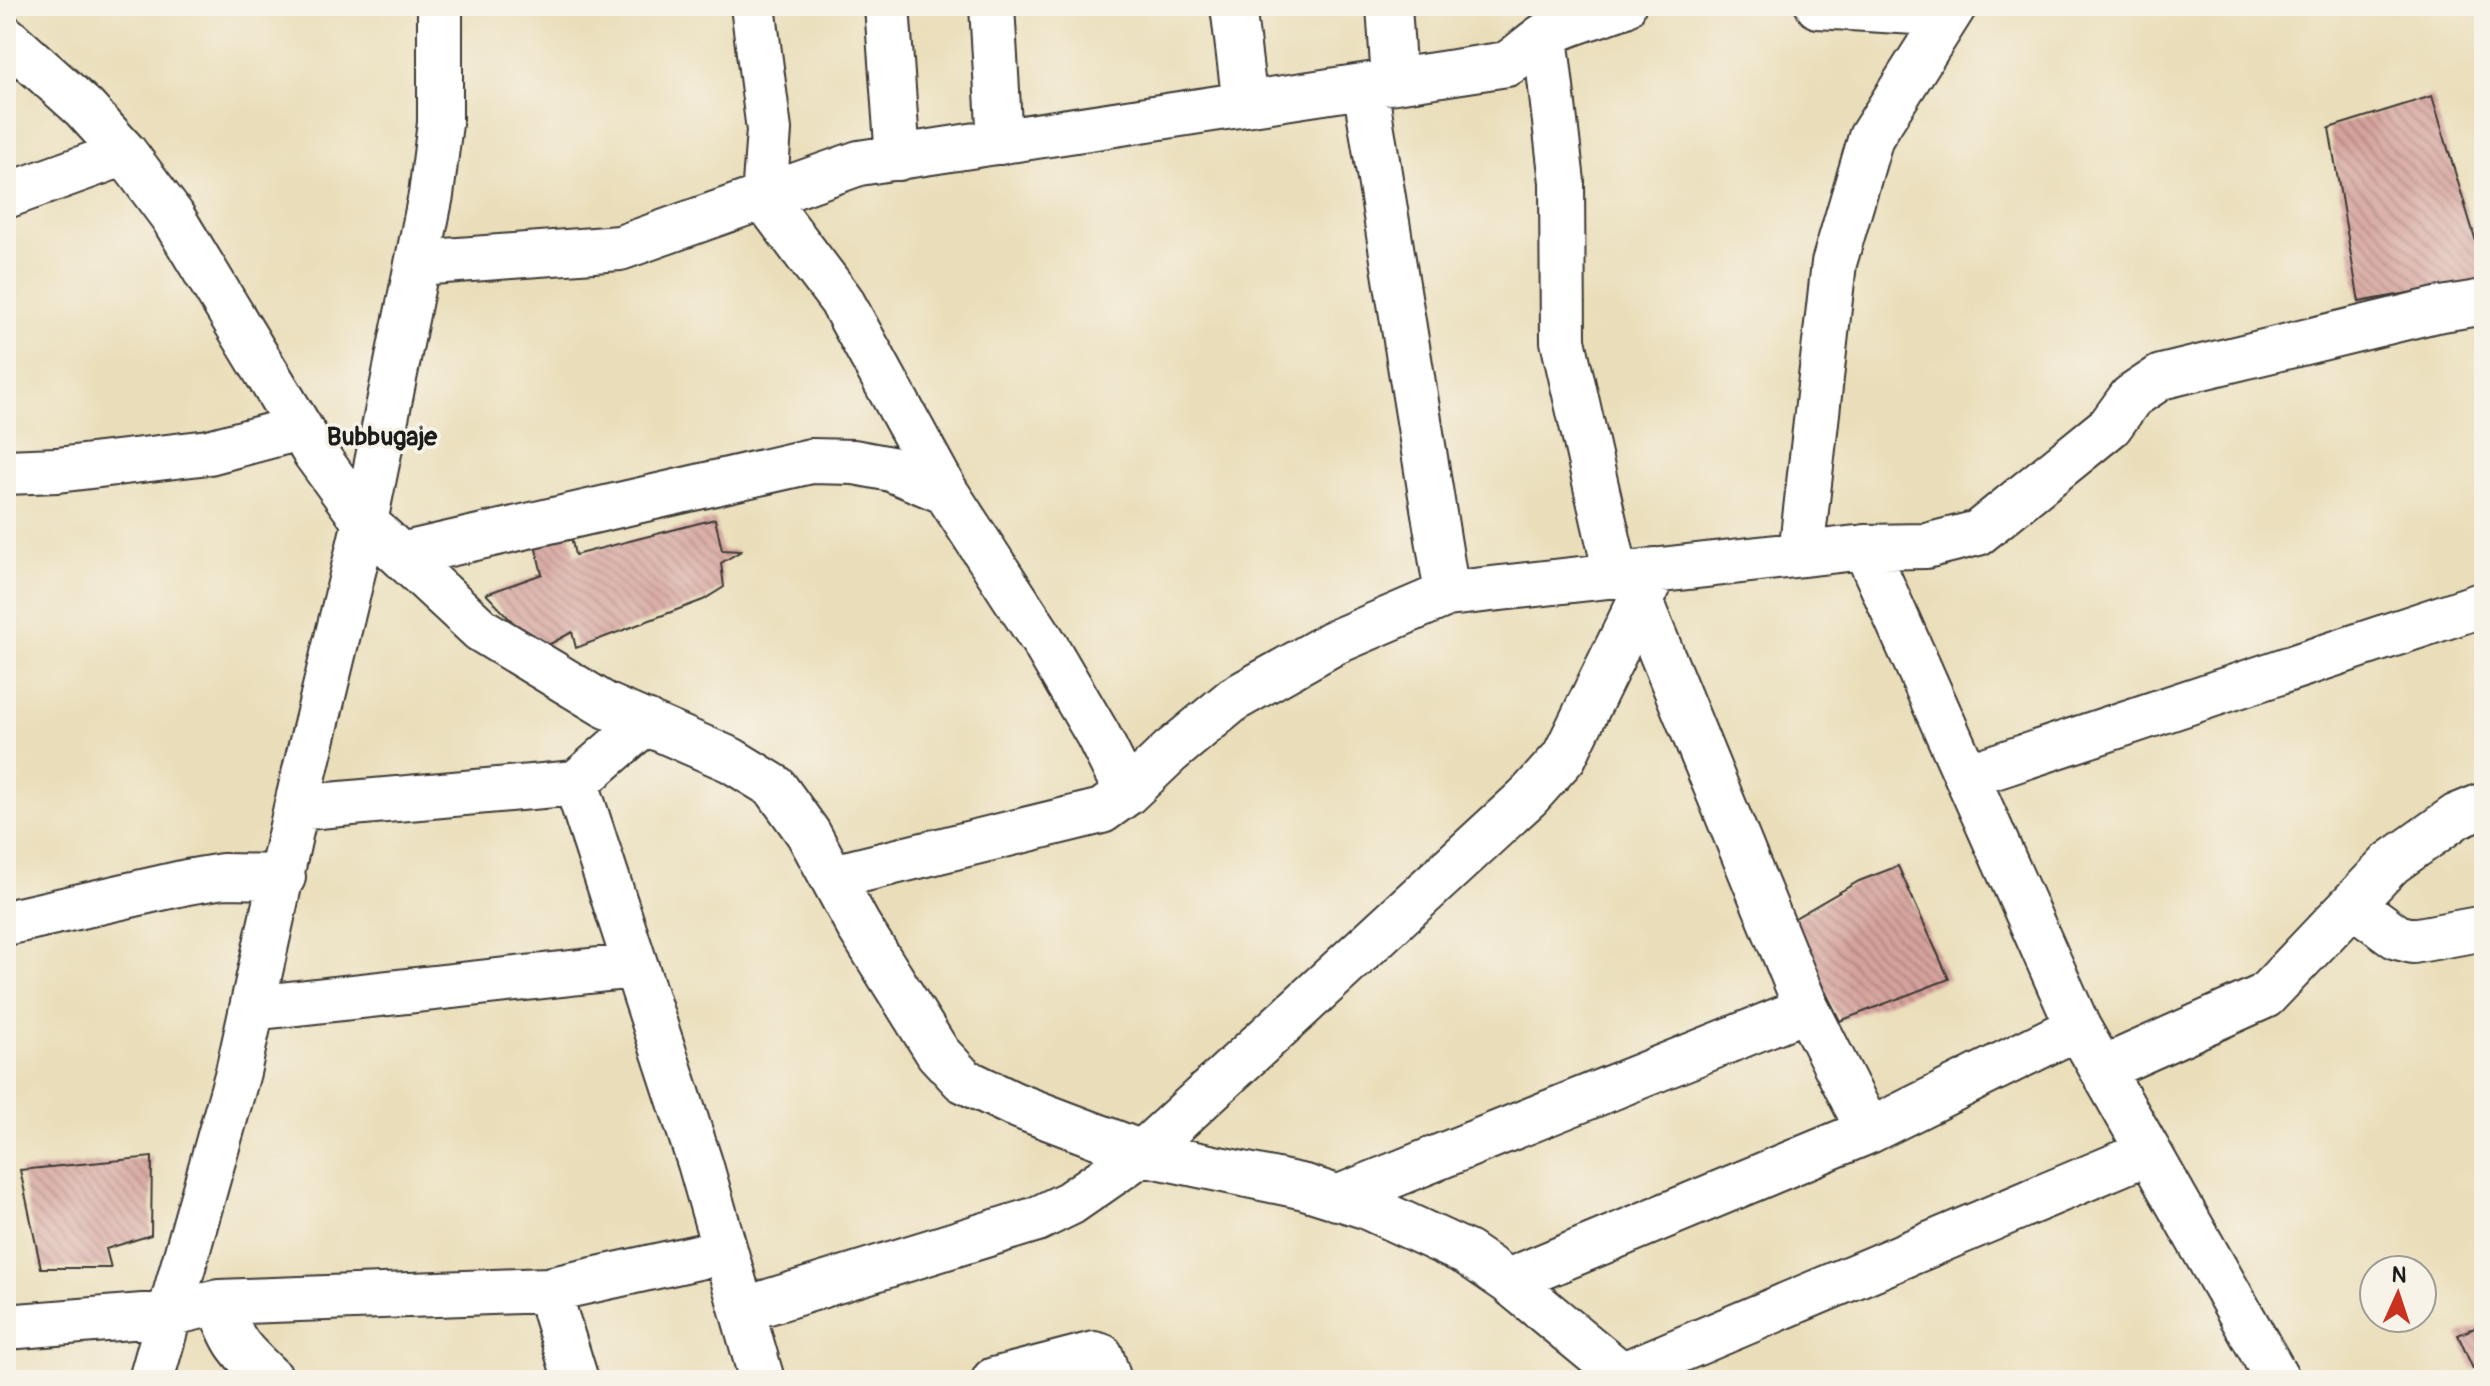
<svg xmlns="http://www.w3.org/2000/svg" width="2490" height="1386" font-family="Pangolin,sans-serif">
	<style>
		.building { fill: url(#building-back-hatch) }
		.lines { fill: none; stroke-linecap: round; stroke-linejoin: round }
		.minor-casing { stroke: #3b3934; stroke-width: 48 }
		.minor { stroke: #fff; stroke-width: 44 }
		.labels { text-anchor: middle; stroke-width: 7; stroke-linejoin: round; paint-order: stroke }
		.quarter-label { font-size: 26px; font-weight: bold; fill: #1c1c1c; stroke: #f7f3e8 }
	</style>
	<defs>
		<pattern id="building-back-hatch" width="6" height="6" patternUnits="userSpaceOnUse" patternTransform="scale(2)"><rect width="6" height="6" fill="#d5a29b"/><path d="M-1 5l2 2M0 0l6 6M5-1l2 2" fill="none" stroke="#ac837e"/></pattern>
	</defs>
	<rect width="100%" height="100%" fill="#f7f3e8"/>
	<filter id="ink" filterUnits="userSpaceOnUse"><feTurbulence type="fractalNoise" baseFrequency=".0125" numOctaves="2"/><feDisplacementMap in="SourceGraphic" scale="16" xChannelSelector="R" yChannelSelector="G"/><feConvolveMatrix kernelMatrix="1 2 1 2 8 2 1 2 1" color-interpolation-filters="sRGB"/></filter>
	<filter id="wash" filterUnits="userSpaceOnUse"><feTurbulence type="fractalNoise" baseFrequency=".006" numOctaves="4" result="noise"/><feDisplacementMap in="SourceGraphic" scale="32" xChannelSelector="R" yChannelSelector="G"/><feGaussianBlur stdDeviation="1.8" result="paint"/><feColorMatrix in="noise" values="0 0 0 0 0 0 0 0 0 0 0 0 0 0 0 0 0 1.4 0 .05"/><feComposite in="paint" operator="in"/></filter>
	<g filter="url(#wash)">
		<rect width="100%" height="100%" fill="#eadeba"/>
		<g id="blocks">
			<path class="building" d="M2432 96 2484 268V279L2359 302 2329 128Z
				M715 519 722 550 741 551 721 563 724 587 703 600 576 648 572 632 539 650 486 594 542 574 534 541 570 532 575 555Z
				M1898 866 1949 979 1840 1021 1790 921 1859 881Z
				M152 1157 151 1235 106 1249 111 1268H41L20 1170Z
				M2484 1324V1365L2473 1369 2458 1335Z"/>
		</g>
	</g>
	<g filter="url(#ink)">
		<use href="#blocks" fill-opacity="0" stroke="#3b3934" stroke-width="2"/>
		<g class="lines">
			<g class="minor-casing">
				<path id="minor" d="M753 6 769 130 764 198 841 300 946 492 1043 641 1098 735 1127 793
					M887 6 898 158
					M992 6 1000 142
					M1233 6 1245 104
					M1389 6 1394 81
					M1818 6 1948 14
					M1545 36 1562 182 1563 341 1616 574
					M6 38 84 108 125 153 172 216 315 453 365 522 481 630 605 705 731 760 775 787 808 833 858 925 938 1053 963 1080 1013 1104 1142 1153 1305 1187 1365 1206 1467 1253 1508 1281 1628 1380
					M1365 86 1447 594
					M6 196 125 153
					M418 263 620 248 859 163 1507 64C1522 55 1534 41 1549 33 1572 21 1599 15 1623 6
					M6 472 57 470 209 452 299 428
					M1865 547 2078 1027 2278 1380
					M1801 554 1834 263 1871 137 1954 6
					M401 555 811 461 854 462 891 469 946 492
					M1640 601 1807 1009 1869 1131
					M1967 776 2484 604
					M576 783 700 1163 762 1380
					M296 808 576 783 646 722
					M833 877 1102 811 1127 793 1170 752 1234 699 1333 643 1447 594 1865 547 1926 546 1978 533 2110 426 2131 397 2161 377 2436 310 2484 302
					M2352 904 2397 937 2413 941 2484 928
					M6 923 187 882 223 876 283 877
					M252 1008 635 966
					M2102 1069 2265 996 2391 863 2457 816 2484 805
					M1337 1198 1807 1009
					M1508 1281 1869 1131 2078 1027
					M548 1290 576 1380
					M219 1302C233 1345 240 1350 272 1380
					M742 1310 1037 1219 1070 1203 1142 1153 1529 796 1564 757 1655 570
					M6 1327 168 1314 219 1302 548 1290 725 1251
					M1621 1375 2149 1152
					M151 1380 238 1072 296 808 365 522 431 195 440 123V6
					M994 1380 1094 1354 1101 1356 1109 1380"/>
			</g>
			<use href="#minor" class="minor"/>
		</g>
	</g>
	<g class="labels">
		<g class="quarter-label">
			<text x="382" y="445">Bubbugaje</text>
		</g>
	</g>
	<rect width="2490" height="1386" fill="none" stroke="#f7f3e8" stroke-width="32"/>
	<g transform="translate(2398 1294) rotate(3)"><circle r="38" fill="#f7f3e8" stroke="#9f9d96" stroke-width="2"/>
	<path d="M0-6L14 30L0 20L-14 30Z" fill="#c8321e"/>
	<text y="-12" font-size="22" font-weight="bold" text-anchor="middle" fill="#1c1c1c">N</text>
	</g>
</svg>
